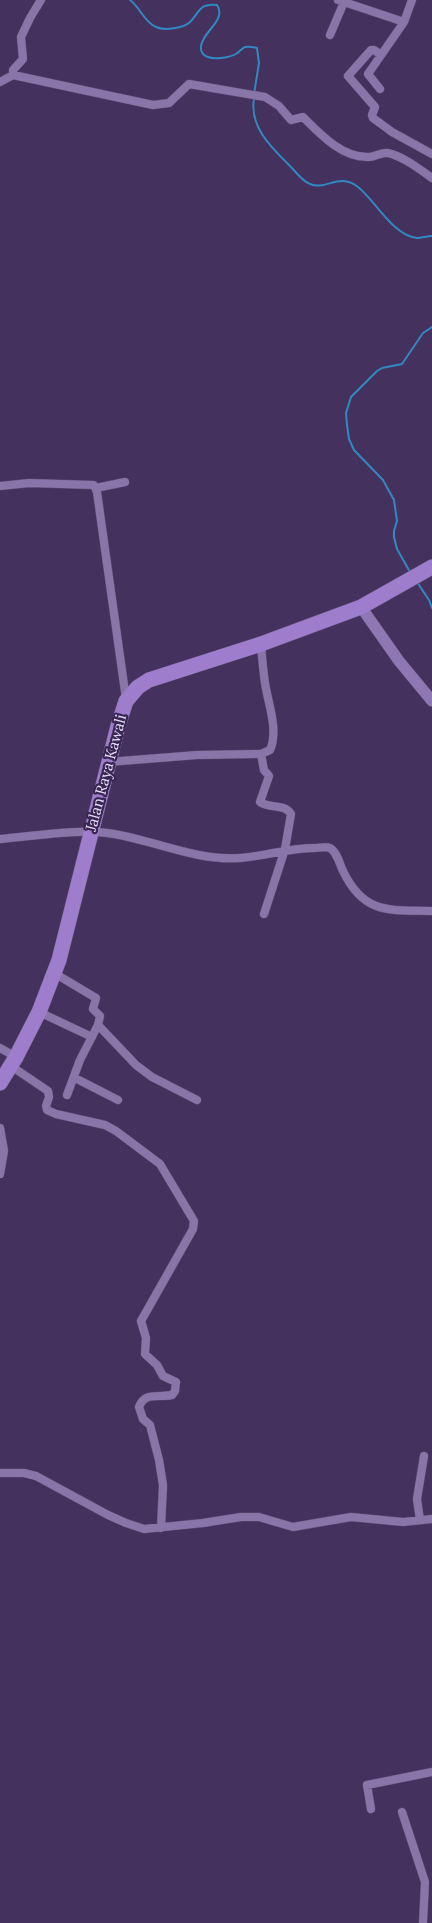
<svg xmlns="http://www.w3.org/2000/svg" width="432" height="1923" font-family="Lora,serif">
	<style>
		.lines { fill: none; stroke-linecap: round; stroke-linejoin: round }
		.stream { stroke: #3188c2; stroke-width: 2 }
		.street-casing { stroke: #5f4e74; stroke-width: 9 }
		.secondary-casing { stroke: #5f4e74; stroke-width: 12 }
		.highway-casing { stroke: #5f4e74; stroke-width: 16 }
		.street { stroke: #8975a8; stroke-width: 8 }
		.secondary { stroke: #8f77b3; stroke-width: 11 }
		.highway { stroke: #9d7dcc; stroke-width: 15 }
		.labels { text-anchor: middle; stroke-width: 4.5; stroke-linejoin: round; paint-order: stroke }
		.street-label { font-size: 15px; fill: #e6dcf8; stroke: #392652 }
	</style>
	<rect width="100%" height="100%" fill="#44315d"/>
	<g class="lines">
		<path class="stream" d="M130 0C140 7 144 22 156 27 164 31 184 28 190 22 200 12 199 3 217 5 227 20 203 31 201 46 199 63 227 59 236 54 239 52 242 48 245 47 249 46 253 47 257 48L259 63 254 94
			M254 99C249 127 272 148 290 166 296 172 302 181 310 184 326 191 339 172 358 187 375 200 393 236 417 238 422 238 427 236 432 236
			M410 572 397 549 394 537V531L397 521 394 500 383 480 354 450 349 439 347 425 346 413 351 397 377 371 382 368 402 364 423 333 432 327
			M417 582 429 600 432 608"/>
		<g class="street-casing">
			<path id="street" d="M338 0 404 22
				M330 35 344 2
				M381 55 374 50H371L348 76 375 107 372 115 373 118 392 132 432 154
				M13 75V70L23 59 21 37 30 18 41 0
				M0 82 13 75 153 105 169 103 189 84 265 97 279 106 291 120 303 117C320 134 342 158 369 157 375 157 381 152 388 153 404 157 418 168 432 178
				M380 89 368 74 404 22 412 0
				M0 486 29 483 94 485 97 492 126 699
				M96 488 125 482
				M261 754 264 770 269 776 260 802C269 809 284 803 291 814L285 849 264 914
				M108 762 197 755 261 754 270 750C279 730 268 704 265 683 263 670 262 657 261 644
				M0 839C37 836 77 828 114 834 156 841 196 861 240 858 266 856 288 848 315 848 319 848 326 846 330 848 337 852 340 865 343 871 364 915 390 910 432 911
				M54 973 96 998 93 1009 100 1016 98 1025 80 1060 67 1095
				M39 1012 92 1037
				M98 1025 136 1065 152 1077 197 1100
				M0 1048 16 1057
				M11 1066 48 1091 49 1097 46 1106 47 1110 56 1114 105 1125 116 1131 160 1164 194 1221 193 1229 141 1321 146 1338 145 1354 157 1365 163 1376 176 1382 175 1391 172 1395C159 1398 145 1391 139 1407L143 1419 150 1425 159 1460 163 1485 161 1528
				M75 1078 118 1100
				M0 1128 4 1151 0 1174
				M0 1473H24L36 1476 108 1515 126 1523 144 1529 203 1523 241 1517H259L293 1527 351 1517 403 1522 432 1519
				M420 1520 417 1499 424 1456
				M371 1809 367 1785 432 1772
				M402 1812 425 1882 423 1923"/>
		</g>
		<g class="secondary-casing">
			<path id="secondary" d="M361 607 399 661 432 701"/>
		</g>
		<g class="highway-casing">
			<path id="highway" d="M0 1083 16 1057 39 1012 59 960 118 726 126 701 138 687 149 680 261 644 361 607 432 567"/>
		</g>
		<use href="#street" class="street"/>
		<use href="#secondary" class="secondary"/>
		<use href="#highway" class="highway"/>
	</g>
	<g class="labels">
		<g class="street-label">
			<text transform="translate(106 773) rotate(-75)" y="5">Jalan Raya Kawali</text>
		</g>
	</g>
</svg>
